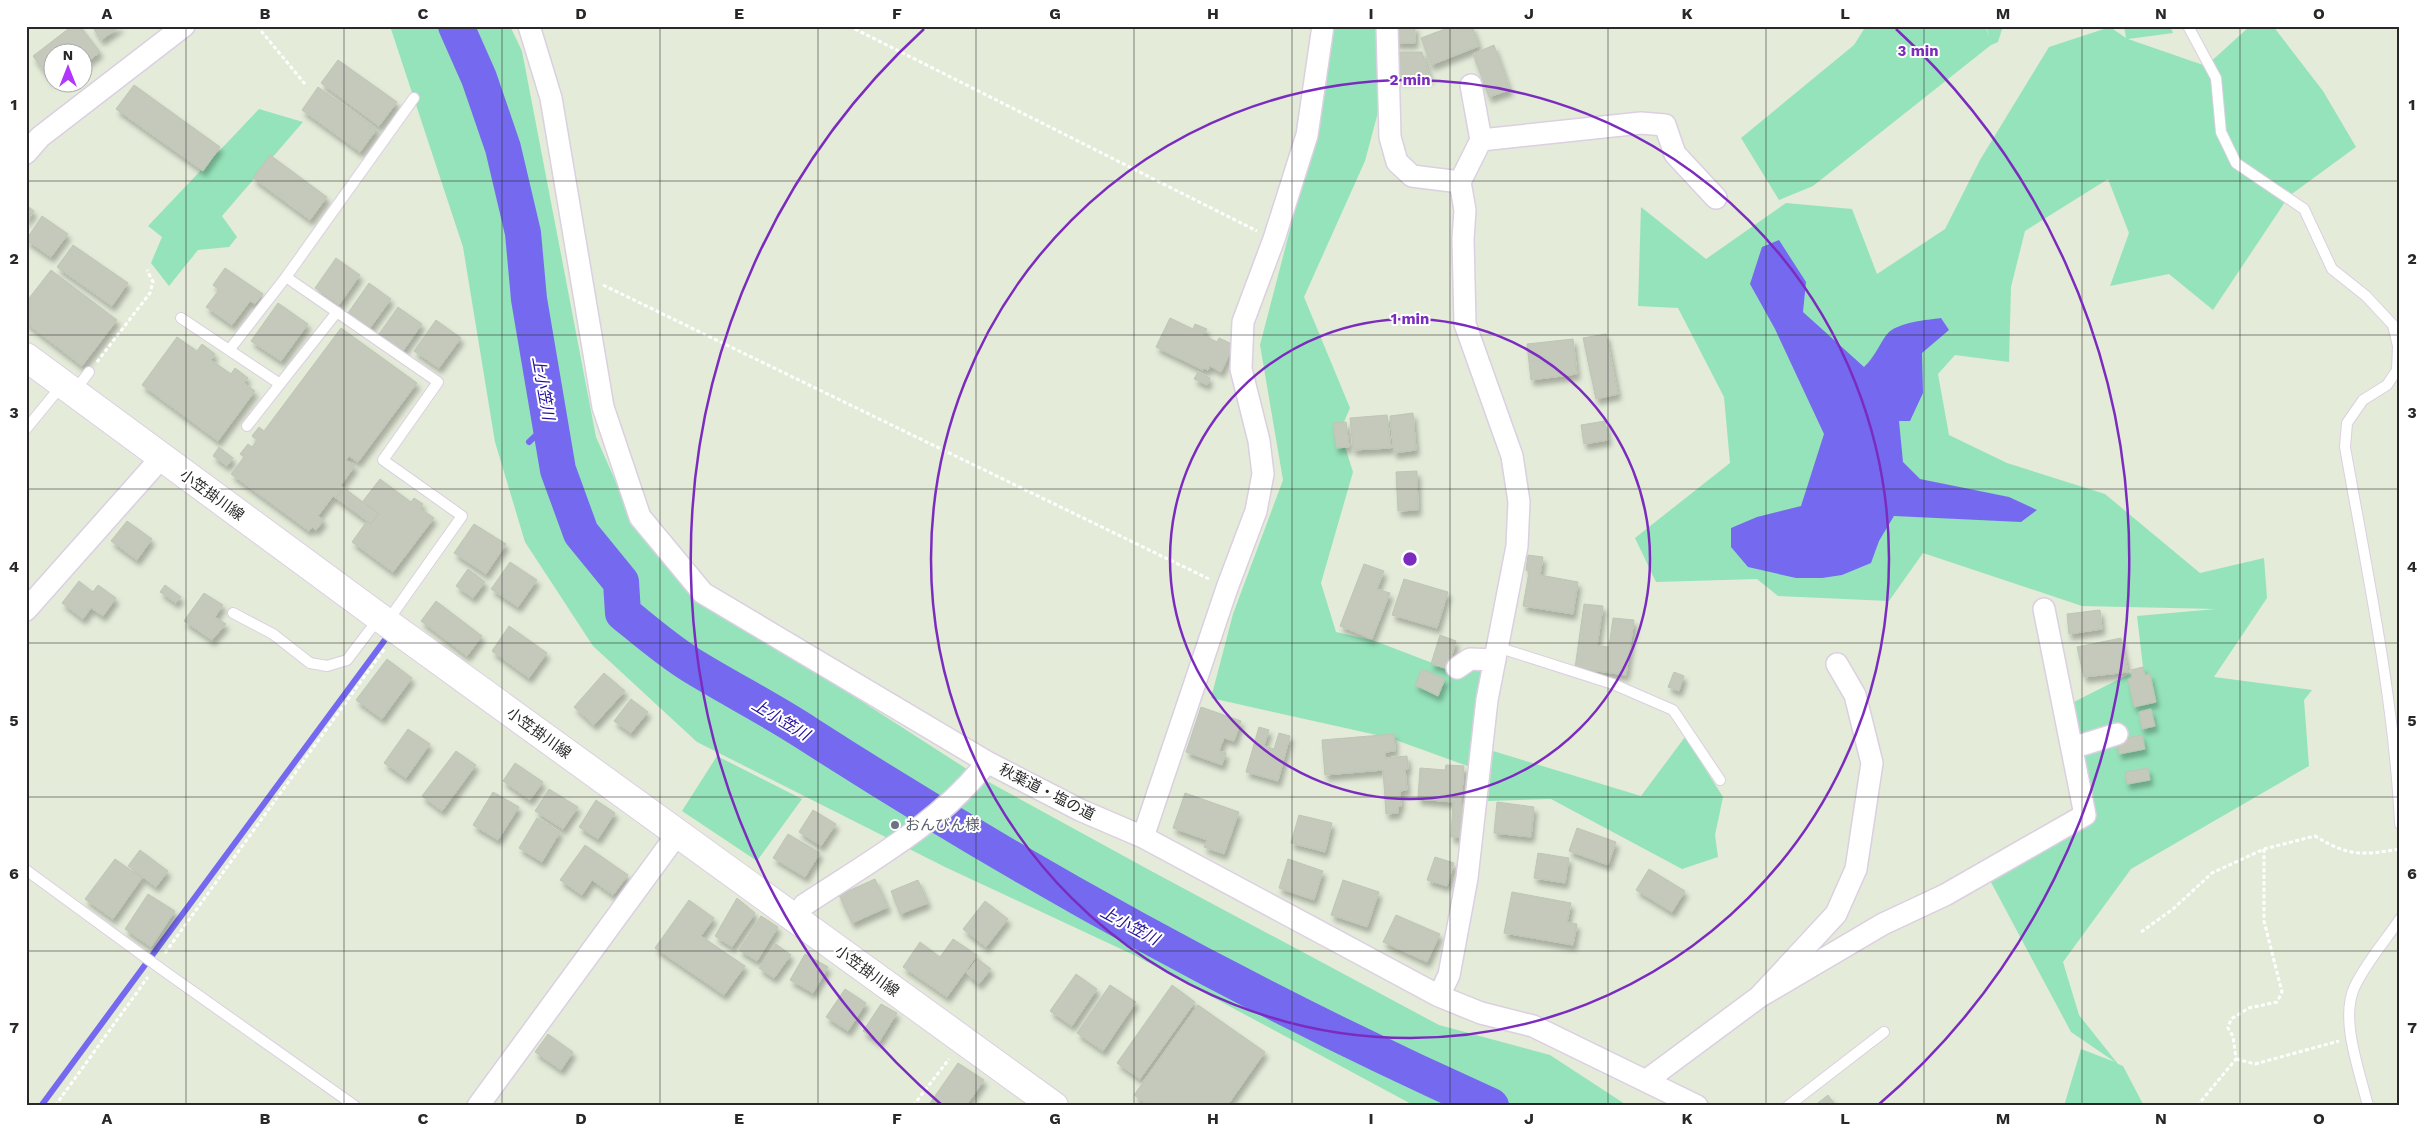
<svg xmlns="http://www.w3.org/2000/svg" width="2426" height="1132" font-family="'Work Sans','Noto Sans JP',sans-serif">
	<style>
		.green { fill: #95e3ba }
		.water { fill: #756aef }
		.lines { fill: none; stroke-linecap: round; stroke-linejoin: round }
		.stream { stroke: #756aef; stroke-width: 6 }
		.river { stroke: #756aef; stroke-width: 36 }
		.building { fill: #c4c9bc; stroke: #bdc6b3; filter: url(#shadow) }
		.service-casing { stroke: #dbcfe2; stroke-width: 12 }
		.minor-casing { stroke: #dbcfe2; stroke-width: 24 }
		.secondary-casing { stroke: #dbcfe2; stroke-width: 30 }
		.path { stroke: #fff; stroke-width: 3; stroke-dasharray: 4 2.5; stroke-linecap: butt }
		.service { stroke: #fff; stroke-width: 10 }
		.minor { stroke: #fff; stroke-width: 21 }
		.secondary { stroke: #fff; stroke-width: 28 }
		.grid { fill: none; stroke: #282828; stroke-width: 1; stroke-opacity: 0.55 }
		.ring { fill: none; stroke: #7b2cbf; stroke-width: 2.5 }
		.worship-dot { fill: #6b7280; stroke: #fff; stroke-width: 2 }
		.labels { text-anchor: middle; stroke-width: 4; stroke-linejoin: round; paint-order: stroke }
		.street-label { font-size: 15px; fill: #282828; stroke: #fff }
		.worship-label { font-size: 15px; fill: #5b616d; stroke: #fff; text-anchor: start }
		.water-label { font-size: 16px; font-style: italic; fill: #230c98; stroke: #fff }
		.centre { fill: #7b2cbf; stroke: #fff; stroke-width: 2.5 }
		.ring-label { font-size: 15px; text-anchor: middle; font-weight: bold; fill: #7b2cbf; stroke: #fff; stroke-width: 4; stroke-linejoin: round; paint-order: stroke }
		.neatline { fill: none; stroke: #282828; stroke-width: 2 }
		.grid-label { font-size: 16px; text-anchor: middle; font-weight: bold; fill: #282828 }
	</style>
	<defs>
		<filter id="shadow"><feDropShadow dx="3" dy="5.5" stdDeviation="2.5" flood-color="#0004"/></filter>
	</defs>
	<rect width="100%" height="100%" fill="#e4ebd9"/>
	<path class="green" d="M390 26H510L522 51 596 437 634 523 697 595 976 775 1153 872 1439 1025 1550 1055 1628 1106H1415L1136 956 945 867 697 742 593 646 525 542 495 442 463 247Z
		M1332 26H1401L1365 161 1304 297 1350 408 1340 431 1353 472 1321 583 1336 632 1375 641 1448 669 1491 655 1473 768 1390 738 1211 698 1233 614 1283 480 1260 345 1319 118Z
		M1866 26H1985L1989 37 1986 26H2003L1998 42 1991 45 1813 186 1779 200 1741 138 1854 45Z
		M2124 26H2170L2173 33 2128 39 2206 66 2250 26H2273L2323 91 2356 147 2289 196 2213 310 2169 274 2110 286 2129 233 2108 179 2025 231 2011 287 2009 362 1955 355 1938 374 1949 435 2007 463 2105 494 2200 573 2264 558 2267 598 2214 677 2312 690 2304 700 2309 766 2131 869 2063 962 2079 1015 2118 1064 2123 1066 2144 1106H2064L2081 1049 2115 1062 2071 1032 1985 871 2074 813 2058 710 2143 667 2137 616 2216 609 2082 606 1923 553 1889 601 1778 596 1757 579 1656 582 1635 538 1730 463 1724 397 1678 308 1638 306 1641 207 1706 259 1786 203 1852 209 1877 274 1945 229 1980 160 2049 47 2110 27 2126 38Z
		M259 109 303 122 222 216 237 237 229 247 198 250 169 286 151 263 162 237 148 226Z
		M1685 737 1723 797 1715 835 1718 857 1682 869 1551 799 1488 801 1493 751 1641 796Z
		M717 756 802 799 757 861 682 811Z"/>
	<path class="water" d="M1779 240 1806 282 1803 312 1864 367C1876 356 1881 340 1889 332 1901 322 1926 320 1941 318L1949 330 1922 353 1923 393 1910 421H1899L1903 462 1920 479 2009 497 2037 510 2021 522 1894 516 1879 541 1871 563 1842 575 1822 578H1796L1748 567 1731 547V528L1757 517 1801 506 1824 434 1775 329 1750 284 1762 247Z"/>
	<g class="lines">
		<path class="stream" d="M529 442 551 421
			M41 1106 384 641"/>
		<path class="river" d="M456 26 479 78 503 148 523 233 529 299 558 470 581 533 621 582 623 613C645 631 667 650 691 665 730 689 770 709 808 734 1026 874 1255 1000 1491 1106"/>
	</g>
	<path class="building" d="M72 26H80L100 52 82 66V52H52V82L33 56Z
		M92 26H121L101 40Z
		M1396 26H1415V43H1395Z
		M1453 26H1472L1479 46 1431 65 1421 38Z
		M1494 45 1510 90 1489 97 1473 54Z
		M1398 52H1422L1430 78 1398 79Z
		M338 60 397 102 379 126 321 83Z
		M134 85 220 147 203 171 116 109Z
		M318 87 377 129 360 152 302 110Z
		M270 155 327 197 310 220 253 178Z
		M26 205 34 211 26 222Z
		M42 216 68 234 51 257 26 240Z
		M73 245 128 283 112 306 57 267Z
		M336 258 360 275 339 305 315 288Z
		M225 268 263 294 255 304 250 301 232 325 206 307 219 290 213 285Z
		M51 270 117 320 82 366 26 323V302Z
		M369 283 391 299 370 328 348 313Z
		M278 303 308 324 281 361 251 341Z
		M398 307 422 324 403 351 379 334Z
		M1170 318 1193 329 1195 324 1207 329 1203 335 1217 342 1219 338 1234 345 1221 372 1210 366 1208 370 1204 368 1203 370 1156 347Z
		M436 320 461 338 439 368 414 351Z
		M341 328 417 383 358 462 349 456 346 460 355 466 341 485 344 488 336 498 333 496 318 516 324 520 316 530 312 527 309 531 231 474 244 457 240 454 248 444 252 447 257 440 252 436 259 427 264 431Z
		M1606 334 1618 394 1596 399 1583 338Z
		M177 337 197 351 202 344 215 354 211 360 231 374 235 368 248 378 244 383 255 391 218 441 142 385Z
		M1573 339 1577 374 1531 380 1527 344Z
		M1198 372 1210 378 1207 385 1194 379Z
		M1413 413 1416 450 1394 453 1390 416Z
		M1387 415 1391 448 1353 450 1350 418Z
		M1605 421 1608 440 1584 444 1581 425Z
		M1346 422 1349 447 1336 448 1333 423Z
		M219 447 233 458 227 466 213 456Z
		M1417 471 1418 510 1398 511 1396 472Z
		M380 479 411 502 414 498 423 504 420 508 434 518 393 572 352 542 367 521 371 524 379 514 363 501Z
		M344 488 379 514 371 524 336 498Z
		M127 521 152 539 137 560 111 541Z
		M474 524 506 544 486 574 454 553Z
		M1528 555 1543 557 1540 575 1578 582 1573 614 1523 606 1529 572 1526 570Z
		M510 562 537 580 518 607 491 589Z
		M1364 564 1384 571 1377 589 1390 593 1372 639 1340 626Z
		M468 569 485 582 473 598 456 586Z
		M1404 579 1448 592 1437 628 1392 615Z
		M79 581 93 592 98 585 116 598 103 616 91 608 83 619 62 603Z
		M165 585 181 597 176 603 160 592Z
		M204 593 223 605 215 617 226 624 212 640 184 621Z
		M436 601 482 636 467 656 421 621Z
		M1584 604 1603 606 1597 646 1609 647 1613 618 1634 620 1626 675 1575 668Z
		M2100 610 2102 629 2069 634 2067 614Z
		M509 626 547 653 529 678 492 651Z
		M1440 635 1456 641 1448 669 1431 664Z
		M2121 638 2128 672 2084 677 2077 647Z
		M387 659 412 678 382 719 356 700Z
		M2143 667 2145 675 2150 674 2156 702 2134 707 2128 679 2132 678 2131 670Z
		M1422 669 1445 679 1438 696 1415 685Z
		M1674 672 1684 676 1679 691 1668 687Z
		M604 673 625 691 594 725 574 707Z
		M631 699 648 712 631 733 614 721Z
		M1201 707 1241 721 1234 741 1224 738 1219 751 1226 753 1222 765 1186 752Z
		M2151 709 2155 726 2142 729 2139 712Z
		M1259 727 1269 730 1264 746 1274 749 1279 733 1290 736 1278 781 1246 772Z
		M408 729 430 744 406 778 384 763Z
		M1394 734 1395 751 1385 752V758L1407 756 1408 769H1405L1407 790 1400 791 1401 806 1398 807V813L1386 814 1383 770 1325 775 1322 740Z
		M2142 735 2145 749 2119 754 2117 740Z
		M456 751 476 765 442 811 422 796Z
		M515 763 543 782 530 800 503 781Z
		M1446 765 1464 766 1461 805H1467L1465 838 1451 837 1453 802 1418 799 1420 768 1445 770Z
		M2148 768 2150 780 2127 784 2125 772Z
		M549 789 578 807 563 829 535 811Z
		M493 792 519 807 498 840 473 825Z
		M1185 793 1239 812 1224 854 1204 847 1207 840 1173 828Z
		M596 800 615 813 598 839 579 827Z
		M1497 802 1534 807 1531 837 1494 833Z
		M813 810 836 824 821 846 799 832Z
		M1299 815 1332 823 1325 852 1291 843Z
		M537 818 560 832 542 862 519 848Z
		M1577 828 1616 842 1608 865 1569 851Z
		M788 834 820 853 805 877 773 858Z
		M585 845 628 875 613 895 592 880 582 895 560 880Z
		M140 850 168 871 156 887 128 866Z
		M1538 853 1569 858 1565 883 1534 878Z
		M1435 857 1454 863 1447 886 1427 880Z
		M115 859 142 878 113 919 85 899Z
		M1288 859 1323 871 1314 900 1279 888Z
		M1649 869 1685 891 1672 912 1636 890Z
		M875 879 888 907 852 923 839 895Z
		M918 880 928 903 900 914 891 891Z
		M1343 880 1379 892 1367 927 1331 915Z
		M1512 892 1571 903 1567 922 1577 924 1573 945 1504 933Z
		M148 894 175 911 151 947 125 929Z
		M737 898 755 913 732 947 715 936Z
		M689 900 714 918 701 936 745 966 724 995 655 948Z
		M985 901 1008 919 986 947 963 929Z
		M1396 915 1440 934 1427 962 1383 942Z
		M761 916 778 927 757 961 739 950Z
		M953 939 977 955 947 997 903 967 920 942 940 957Z
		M776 944 791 955 774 978 759 968Z
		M805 954 828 967 813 993 790 980Z
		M978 959 991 969 979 984 966 973Z
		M1076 974 1097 989 1072 1026 1050 1011Z
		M1110 985 1136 1002 1103 1051 1077 1033Z
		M1172 985 1195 1002 1140 1079 1117 1063Z
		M845 989 866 1003 848 1031 826 1017Z
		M881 1004 897 1013 879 1042 863 1031Z
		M1198 1005 1265 1052 1227 1106H1149L1134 1095Z
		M548 1034 573 1052 561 1070 535 1052Z
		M958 1063 984 1080 966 1106H928Z
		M1828 1095 1836 1106H1814Z"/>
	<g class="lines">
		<g class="service-casing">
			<path id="service" d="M2188 26 2216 78 2221 132 2236 163 2304 209 2332 269 2366 296 2393 325 2398 346 2397 370 2387 385 2363 400 2347 423 2345 447C2367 572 2394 697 2400 824
				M286 277 438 382 383 460 462 516 387 622
				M181 318 280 384 247 426
				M230 349 286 277 414 98
				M280 384 337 312
				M74 392 89 372
				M26 429 62 385
				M233 613 273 634 310 663 327 666 347 660 379 618
				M1497 647 1613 684 1673 710 1720 780
				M26 870 164 971 355 1106
				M1788 1106 1884 1032
				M2368 1106C2360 1072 2339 1019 2355 986 2366 963 2385 941 2400 919"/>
		</g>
		<g class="minor-casing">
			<path id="minor" d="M529 26 551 98 603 407 640 517 703 593 987 762 1080 810 1143 837 1439 996 1481 1013 1533 1026 1697 1106
				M1387 26 1390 137 1397 162 1412 176 1460 182 1465 210 1463 239 1465 324 1512 456 1519 502 1517 546 1487 700 1467 878 1449 975 1439 996
				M1481 140 1641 123 1665 125 1675 154 1716 198
				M26 153 40 137 184 26
				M1460 182 1481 140 1471 85
				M26 610 161 458
				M1457 668 1470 659 1495 660
				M2072 748 2117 734
				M1143 837 1227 588 1256 511 1263 474 1259 441 1241 369 1243 322 1274 239 1307 135 1323 26
				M795 919 804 905C867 863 941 823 987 762
				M1759 997 1883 924 1945 895 2085 815 2044 609
				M1647 1080 1759 997 1836 914 1856 869 1872 763 1855 695 1837 664
				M478 1106 678 833"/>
		</g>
		<g class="secondary-casing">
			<path id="secondary" d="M26 357 379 617 1054 1106"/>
		</g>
		<path class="path" d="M257 26 305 84
			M849 26 1257 231
			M603 285 1209 579
			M97 362 150 293 153 282 147 270
			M2141 932 2173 909 2212 873 2264 849 2315 836C2349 857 2362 855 2400 849
			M165 953 385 648
			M2236 1059 2255 1064 2339 1041
			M55 1106 148 977
			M913 1106 949 1059
			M2197 1106 2236 1059 2233 1036 2228 1028 2231 1019 2249 1008 2277 1002 2282 992 2264 921V849"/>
		<use href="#service" class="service"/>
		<use href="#minor" class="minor"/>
		<use href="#secondary" class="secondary"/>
	</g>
	<path class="grid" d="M186 26V1106M344 26V1106M502 26V1106M660 26V1106M818 26V1106M976 26V1106M1134 26V1106M1292 26V1106M1450 26V1106M1608 26V1106M1766 26V1106M1924 26V1106M2082 26V1106M2240 26V1106M26 181H2400M26 335H2400M26 489H2400M26 643H2400M26 797H2400M26 951H2400"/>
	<g class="ring">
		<circle cx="1410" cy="559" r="240"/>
		<circle cx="1410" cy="559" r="479"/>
		<path d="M943 1106A719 719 0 0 1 924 29M1896 29A719 719 0 0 1 1877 1106"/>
	</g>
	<circle class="worship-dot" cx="895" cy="825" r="5"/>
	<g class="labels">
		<g class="street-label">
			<text transform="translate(212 495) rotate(36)" y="5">小笠掛川線</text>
			<text transform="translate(539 733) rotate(36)" y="5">小笠掛川線</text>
			<text transform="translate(1047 792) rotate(27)" y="5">秋葉道・塩の道</text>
			<text transform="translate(867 971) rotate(36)" y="5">小笠掛川線</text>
		</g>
		<g class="worship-label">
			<text x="905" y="830">おんびん様</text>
		</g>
		<g class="water-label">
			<text transform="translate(544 388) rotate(80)" y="6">上小笠川</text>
			<text transform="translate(781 719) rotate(31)" y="6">上小笠川</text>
			<text transform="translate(1130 925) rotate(28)" y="6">上小笠川</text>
		</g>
	</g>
	<circle cx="1410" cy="559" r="8" class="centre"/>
	<g class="ring-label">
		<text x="1918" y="56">3 min</text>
		<text x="1410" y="85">2 min</text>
		<text x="1410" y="324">1 min</text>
	</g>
	<rect width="2426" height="1132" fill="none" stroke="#ffffff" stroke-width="55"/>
	<g transform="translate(68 68)"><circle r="24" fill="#ffffff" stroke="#a9a9a9"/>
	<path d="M0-4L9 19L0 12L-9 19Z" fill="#b236fb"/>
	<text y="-8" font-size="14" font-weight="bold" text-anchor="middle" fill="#282828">N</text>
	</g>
	<rect x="28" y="28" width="2370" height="1076" class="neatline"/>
	<g class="grid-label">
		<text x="107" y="19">A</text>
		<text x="265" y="19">B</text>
		<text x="423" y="19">C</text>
		<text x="581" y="19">D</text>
		<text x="739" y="19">E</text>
		<text x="897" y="19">F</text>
		<text x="1055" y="19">G</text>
		<text x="1213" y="19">H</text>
		<text x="1371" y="19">I</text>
		<text x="1529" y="19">J</text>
		<text x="1687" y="19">K</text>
		<text x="1845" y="19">L</text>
		<text x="2003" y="19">M</text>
		<text x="2161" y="19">N</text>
		<text x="2319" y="19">O</text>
		<text x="14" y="110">1</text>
		<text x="2412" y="110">1</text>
		<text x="14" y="264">2</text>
		<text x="2412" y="264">2</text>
		<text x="14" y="418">3</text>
		<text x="2412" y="418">3</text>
		<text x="14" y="572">4</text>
		<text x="2412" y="572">4</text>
		<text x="14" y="726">5</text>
		<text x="2412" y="726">5</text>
		<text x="14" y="879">6</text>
		<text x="2412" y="879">6</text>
		<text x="14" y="1033">7</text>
		<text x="2412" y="1033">7</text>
		<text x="107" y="1124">A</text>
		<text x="265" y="1124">B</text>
		<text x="423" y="1124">C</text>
		<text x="581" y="1124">D</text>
		<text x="739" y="1124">E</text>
		<text x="897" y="1124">F</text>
		<text x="1055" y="1124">G</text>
		<text x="1213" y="1124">H</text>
		<text x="1371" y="1124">I</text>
		<text x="1529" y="1124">J</text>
		<text x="1687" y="1124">K</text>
		<text x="1845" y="1124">L</text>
		<text x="2003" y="1124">M</text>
		<text x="2161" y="1124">N</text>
		<text x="2319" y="1124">O</text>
	</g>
</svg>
